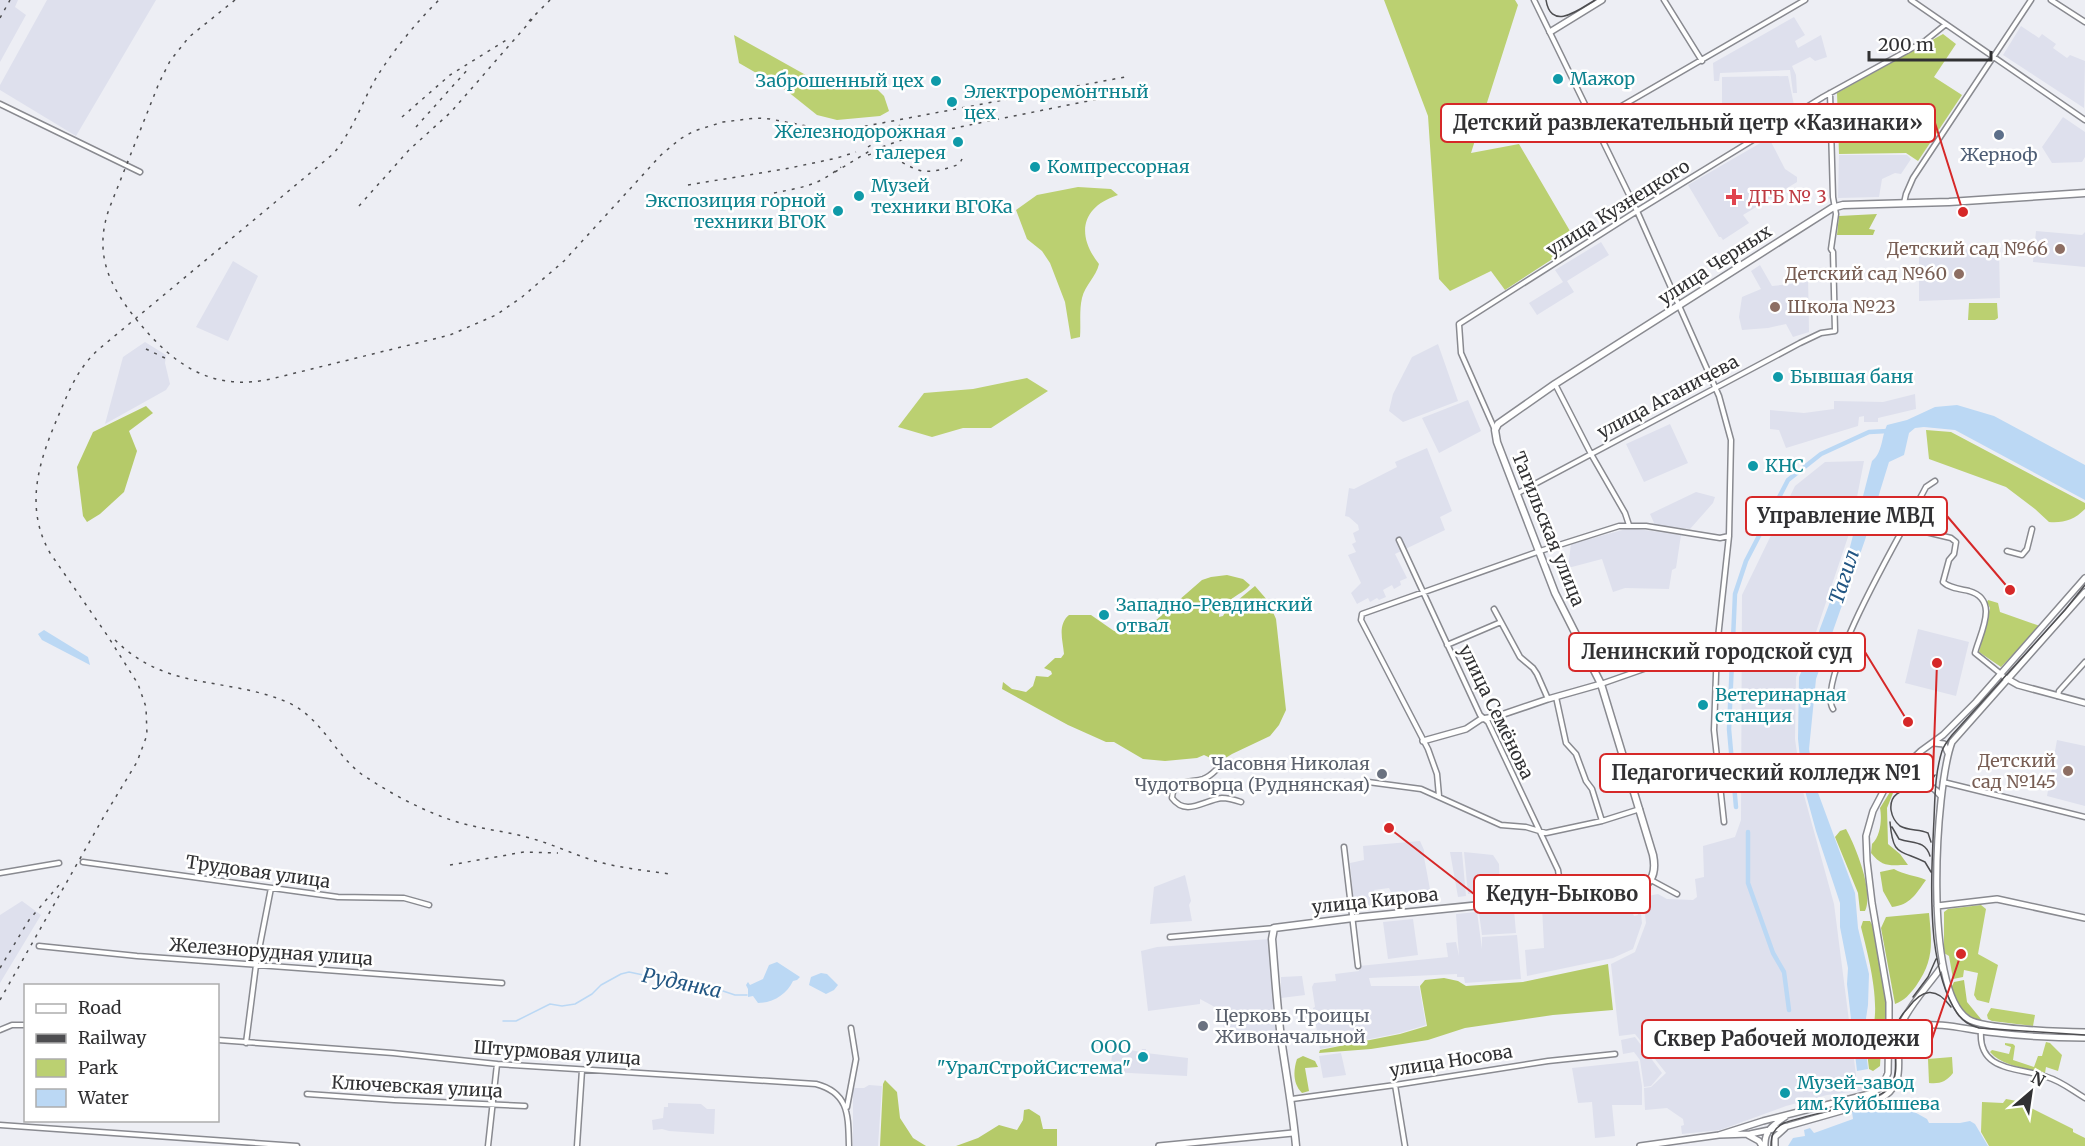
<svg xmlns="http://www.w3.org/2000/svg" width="2085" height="1146" font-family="Merriweather,serif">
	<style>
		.built { fill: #dee0ed }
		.green { fill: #bbd071 }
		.forest { fill: #b5ca69 }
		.water { fill: #bbd8f4 }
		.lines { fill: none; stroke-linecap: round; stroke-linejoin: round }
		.stream { stroke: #bbd8f4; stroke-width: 1.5 }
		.canal { stroke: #bbd8f4; stroke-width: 4.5 }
		.street-casing { stroke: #898a90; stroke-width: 7 }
		.secondary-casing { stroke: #898a90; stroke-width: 8 }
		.primary-casing { stroke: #898a90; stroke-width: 9 }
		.street { stroke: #fff; stroke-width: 4 }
		.secondary { stroke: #fff; stroke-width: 5 }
		.primary { stroke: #fff; stroke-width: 6 }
		.tram { stroke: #4e4e51; stroke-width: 1.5 }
		.rail { stroke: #4e4e51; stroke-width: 1.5; stroke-dasharray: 3 6; stroke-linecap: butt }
		.culture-dot { fill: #0f9aa8; stroke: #fff; stroke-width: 2 }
		.service-dot { fill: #5c6f8a; stroke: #fff; stroke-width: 2 }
		.health-dot { fill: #e0444e; stroke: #fff; stroke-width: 2 }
		.education-dot { fill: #8d6e63; stroke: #fff; stroke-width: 2 }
		.worship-dot { fill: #6b7280; stroke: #fff; stroke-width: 2 }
		.labels { text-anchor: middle; stroke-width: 5; stroke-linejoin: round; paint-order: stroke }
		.culture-label { font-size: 18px; fill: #0d838f; stroke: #fff; text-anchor: start }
		.service-label { font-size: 18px; fill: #4e5e75; stroke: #fff }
		.health-label { font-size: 18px; fill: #be3a42; stroke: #fff; text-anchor: start }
		.street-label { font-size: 18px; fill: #313133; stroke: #fff }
		.education-label { font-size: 18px; fill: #785e54; stroke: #fff; text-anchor: end }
		.worship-label { font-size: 18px; fill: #5b616d; stroke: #fff; text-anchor: end }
		.water-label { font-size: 20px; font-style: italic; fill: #225683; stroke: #fff }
		.leader { fill: none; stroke: #d62828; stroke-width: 2 }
		.callout-dot { fill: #d62828; stroke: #fff; stroke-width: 2 }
		.callout { fill: #fff; stroke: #d62828; stroke-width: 2 }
		.callout-label { font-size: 20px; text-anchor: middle; font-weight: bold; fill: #313133 }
	</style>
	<rect width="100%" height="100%" fill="#edeef4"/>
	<path class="built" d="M0 0H18L15 7 26 15 0 62Z
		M47 0H156L76 136 0 90V85Z
		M1794 17 1805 35 1795 41 1798 48 1821 35 1827 57 1815 61 1810 57 1792 66 1796 75 1797 93H1793L1790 70 1720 73 1719 81H1714L1713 63Z
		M2021 26 2039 38 2042 34 2056 44 2053 48 2067 58 2070 55 2085 61 2084 108 2003 55Z
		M1788 76 1794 105 1749 131 1722 107V77Z
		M2063 117 2085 132V157L2082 162 2052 163 2042 147Z
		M1769 138 1785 169 1797 177V182L1743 215 1749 223 1723 240 1721 237H1719L1688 185Z
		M1839 155H1907L1911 159 1901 174 1895 173 1882 179 1879 197 1838 198Z
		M2036 231 2082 235 2085 232V267L2033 262Z
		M1601 242 1609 255 1567 281 1574 292 1537 315 1529 303 1563 282 1555 270Z
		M1999 249 2000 298 1919 301V250Z
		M233 261 258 276 228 341 196 327Z
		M1760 265 1772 286 1800 283 1808 274 1809 332 1793 337 1786 324 1768 328 1742 330 1739 317 1742 297 1761 289 1751 271Z
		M145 342 166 355 165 363 170 384 166 390 105 424 123 357Z
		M1438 344 1458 401 1403 422 1389 411 1393 394 1412 357Z
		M1915 394 1916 409 1878 418V422H1864V416L1859 417 1858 426 1786 448 1779 430 1770 429V410L1804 413 1834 409V401L1883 402Z
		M1468 400 1481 431 1439 453 1422 418Z
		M1670 424 1688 463 1644 482 1626 444Z
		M1427 448 1452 511 1440 517 1445 530 1395 554 1407 578 1400 581 1401 585 1394 589 1392 585 1383 590 1386 597 1379 600 1377 598 1370 602 1368 598 1357 604 1351 593 1361 583 1348 555 1356 552 1352 544 1356 542 1353 533 1359 530 1358 525 1349 517 1345 516 1349 488 1354 489 1397 467 1395 462Z
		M1864 461 1851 528 1813 641 1796 677 1795 739 1802 788 1834 904 1857 1083 1872 1080 1874 1089 1827 1095 1786 1106 1720 1130 1682 1134 1681 1126 1684 1125 1683 1119 1667 1108 1645 1110 1644 1088 1651 1087 1666 1073 1635 1034 1619 1036 1611 964 1635 952 1646 923 1643 897 1658 894 1667 899 1693 900 1697 897 1695 879 1704 877 1703 846 1735 837 1741 820 1742 595 1795 486 1825 462Z
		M1696 492 1715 497 1713 503 1690 529 1655 525 1650 514Z
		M1630 528 1681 535 1676 568 1672 570 1669 589 1625 588 1613 592 1602 559 1568 568 1571 544Z
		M1918 629 1969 642 1956 696 1905 683Z
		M2057 740 2085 746V806L2047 796Z
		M1420 841 1424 850V857L1432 900 1430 902 1415 904V895L1402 897V891L1391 892 1389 888 1374 890 1375 906 1354 908 1350 863 1364 860 1363 846Z
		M1450 852H1462L1466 896 1458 897Z
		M1464 852 1493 855 1499 864 1500 892 1468 894Z
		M1185 875 1191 901 1189 905 1192 921 1150 924 1154 887Z
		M1639 895 1642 923 1633 949 1613 958 1527 976 1525 950 1544 948 1542 906 1624 897 1626 906 1630 907 1634 916 1638 915 1636 896Z
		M22 901 41 915 0 983V915Z
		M1514 910 1516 933 1482 935 1479 913Z
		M1477 912 1482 949V937L1517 935 1521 979 1465 983 1464 977H1457V974L1369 978 1371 986H1419L1426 1025 1400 1033 1320 1049 1313 1008 1315 1007 1312 987 1314 983 1336 981 1335 974 1359 971V966L1448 957 1446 943 1456 942 1459 956 1456 914Z
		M1413 919 1418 955 1388 959 1383 922Z
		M1270 939 1277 1041 1223 1042 1224 1012 1200 999V1004L1148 1011 1141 951 1157 947Z
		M1302 976 1305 995 1281 998V977Z
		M1635 1037 1662 1073 1651 1086 1644 1087 1640 1060 1634 1052 1623 1054 1621 1040Z
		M1113 1047 1141 1052 1142 1049H1146V1053L1188 1058 1187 1076 1110 1072Z
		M1341 1053 1346 1075 1323 1078 1319 1056Z
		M1638 1061 1642 1086V1105H1612L1615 1136 1595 1138 1592 1102 1578 1103 1572 1068Z
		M869 1085 882 1086 878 1146H853V1088H864Z
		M668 1103 701 1104 707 1109H715L714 1134 669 1131 662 1129 653 1130 652 1120 663 1118 664 1107H668Z"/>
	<path class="green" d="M1384 0H1515L1518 5 1471 153 1519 144 1577 243 1505 290 1491 271 1450 291 1439 279 1428 116Z
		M1943 34 1956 44 1934 77 1962 95 1918 161 1906 153 1839 154 1837 93Z
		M734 35 829 88 868 80 884 96 889 111 880 116 837 120 817 115 787 91 739 63Z
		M1078 187 1111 189 1118 195C1081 207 1076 235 1099 264 1096 277 1085 285 1082 298 1079 310 1081 325 1080 337L1071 339 1065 302 1050 263 1042 251 1027 239 1016 210 1037 195Z
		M1969 303H1997L1998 318 1995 320H1968Z
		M1027 378 1048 391 991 428H963L932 437 898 427 924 393 973 389Z
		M1926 430 1951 432 2085 503V509C2074 520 2064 523 2049 522L2035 509 2006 487 1929 459Z
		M1988 600 1998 603 2000 612 2040 626 2001 667 1979 652 1990 608 1987 602Z
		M1981 905 1986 909 1978 954 1998 965 1989 1003 1977 1000 1974 995 1978 973 1964 970 1963 977 1953 979 1949 956 1944 953V912L1948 909Z
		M1991 1008 2035 1015 2033 1026 1992 1021 1988 1019 1987 1015Z
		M2046 1042 2050 1043 2062 1055 2058 1071 2046 1067 2045 1073C2027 1069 2002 1066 1990 1052L1992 1050 2009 1054 2011 1047 2005 1045V1043L2013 1044 2015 1046 2013 1060 2034 1067 2038 1056H2042Z
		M1952 1057 1953 1073C1946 1082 1940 1084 1929 1083L1928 1059Z
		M2006 1099 2017 1101 2073 1129V1132L2085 1138V1146H1989L1981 1132 1982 1102 2003 1103Z"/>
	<path class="forest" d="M1877 214 1869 229 1875 230 1873 235H1837L1839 216Z
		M146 406 153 413 129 431 137 451 124 492 100 514 87 522 83 516 77 467 93 432Z
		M1227 575 1243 579 1250 585C1241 596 1219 601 1219 617L1223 616 1227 609 1255 586 1268 601 1276 619 1286 710 1279 725 1270 736 1232 754 1219 762 1204 755 1197 758 1165 761 1143 759 1114 742H1106L1068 725 1002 689 1003 682 1012 689 1026 692 1033 686 1036 676 1048 677 1052 674 1051 671 1044 668 1055 658H1061L1064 654C1063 641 1057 625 1069 615H1091L1114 631 1133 634 1147 628 1202 580 1211 577Z
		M1890 792 1893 793 1887 808 1888 844 1900 854 1908 865C1890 865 1883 868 1871 853L1872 844C1881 836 1882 818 1880 808Z
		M1846 829C1856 847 1874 892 1865 911H1860L1858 893 1835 837 1840 831Z
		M1894 869C1904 875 1915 875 1926 880 1916 894 1910 905 1892 907L1883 891 1880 872Z
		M1929 913C1932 944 1934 960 1916 986 1909 995 1905 1000 1895 1004L1881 928 1886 917Z
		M1863 921H1870L1875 930 1887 1004V1018L1882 1031 1880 1066 1873 1071 1869 1069 1866 1043C1886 1019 1868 955 1861 927Z
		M1608 964 1613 1010 1553 1015 1465 1028 1428 1040 1371 1049 1319 1053 1320 1050 1400 1034 1427 1026 1420 986 1425 980 1444 978 1458 981 1466 986 1523 982Z
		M1964 980 1967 1002 1985 1024C1965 1015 1959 1009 1951 988L1954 982Z
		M1303 1056 1315 1061 1318 1067 1305 1068 1309 1091 1302 1093C1293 1084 1293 1071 1297 1059Z
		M885 1080 897 1092 900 1118 913 1138 926 1146H880L883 1084Z
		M1029 1109 1040 1116 1043 1129H1057V1146H956L978 1138 999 1125 1017 1130 1023 1120 1024 1110Z"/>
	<path class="water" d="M1957 405 1994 416 2085 465V500L1955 430 1924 427 1915 428 1909 433 1904 455 1889 462 1865 540 1816 679 1809 749 1817 790 1855 893 1858 928 1869 974 1868 1005 1864 1032 1868 1069 1857 1071 1847 984 1848 968 1840 927V903L1816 831 1804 787 1801 767 1798 739 1799 677 1815 642 1849 551 1872 461C1883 452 1881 438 1887 425L1907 420 1935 407Z
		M44 630 88 657 90 665 42 640 38 634Z
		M777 962 800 977 797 980 793 981C787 994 773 1003 758 1003L753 996 748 997V989L746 985 748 982 750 985 763 979 769 965Z
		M821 973 827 974 838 985 834 990 826 994 809 985 811 977Z
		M1883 1102 1902 1105 1927 1119 1929 1123H1960L1970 1121 1975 1124 1988 1146H1788L1793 1138 1805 1136 1804 1130 1810 1128 1814 1133 1817 1132 1853 1119 1852 1112Z"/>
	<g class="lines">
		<path class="stream" d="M503 1021H516L550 1004 562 1006 575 1004 592 994 601 985 621 974 629 972 691 985 711 987 735 995H747"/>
		<path class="canal" d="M1736 807 1729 729 1735 594 1746 561 1788 480 1821 454 1869 432 1888 431
			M1748 832V883L1773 953 1784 972 1789 1010"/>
		<g class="street-casing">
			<path id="street" d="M1534 0 1637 211 1719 396 1731 440 1729 536 1717 647 1714 730 1724 822
				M1664 0 1702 61
				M1911 0 2085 120
				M2051 0 2085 22
				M0 104 140 172
				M1594 122 1805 0
				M1904 203 1906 194 1913 178 2031 0
				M1555 384 1591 454 1625 513 1629 525
				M1495 430 1461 353 1459 324 1637 211 1823 97 1925 41 1946 24
				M1518 493 1800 343 1821 333 1835 331 1833 252 1831 249 1836 214 1833 197 1830 93
				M1905 527 1951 538 1956 542 1954 554 1949 560 1943 582C1949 588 1960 589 1969 591 2000 600 1980 633 1975 653L2001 674
				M1399 540 1480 715 1488 722 1558 870 1562 897
				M2007 551 2022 555 2027 549 2032 529
				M1494 609 1520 657 1533 668 1537 674 1548 699
				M1447 645 1501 622
				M1601 684 1675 658 1717 647
				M2058 696 2059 691 2085 662
				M1556 697 1566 743 1576 754 1586 781 1592 789 1602 821
				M1833 709C1814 678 1908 522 1926 487L1935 481
				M1216 770C1212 774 1209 777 1203 779 1190 783 1173 779 1172 798 1186 817 1204 800 1222 798 1228 798 1235 800 1241 802
				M1368 782 1421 789 1501 825 1526 827 1546 833 1602 821 1640 809
				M1943 782 2085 817
				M1439 796 1437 774 1428 749 1361 620 1362 614 1540 551 1619 526H1646L1720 538 1729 536
				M1344 847 1358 966
				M83 862 338 897 404 898 429 905
				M0 873 59 863
				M1651 880 1677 894
				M1170 937 1274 928
				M39 946 137 956 502 983
				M0 1030 12 1025H26
				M1981 1031C1978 1073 2020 1067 2047 1077 2061 1081 2073 1091 2085 1098
				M218 1040 393 1053 497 1064 816 1084C850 1093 848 1117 849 1146
				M246 1043 256 965 271 888
				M1395 1085 1405 1146
				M307 1094 394 1100 525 1106
				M1292 1099 1395 1085 1548 1061 1615 1054
				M847 1107 856 1059 851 1028
				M0 1125 297 1146
				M488 1146 497 1064
				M577 1146 582 1070"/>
		</g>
		<g class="secondary-casing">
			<path id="secondary" d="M1550 32 1602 0
				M2085 592 1952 742C1935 788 1923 991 1968 1019 1983 1029 2064 1032 2085 1032
				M2004 677 2018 685 2085 703
				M1423 741 1466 729 1481 719 1495 717 1548 699 1601 684
				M1934 743 1944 744 1948 753
				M1888 785C1907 780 1928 778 1941 796
				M1937 906 1997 899 2085 918
				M1900 1035C1904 1030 1909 1027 1915 1026 1940 1022 1964 1029 1988 1032 2021 1036 2053 1038 2085 1038
				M1719 1135 1763 1121 1869 1094 1882 1087 1888 1073 1889 1018V1002L1872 903 1867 861 1866 836 1873 811 1884 790 1897 774 1921 751 1943 735 1976 702 2085 578
				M1748 1135 1759 1141 1762 1146
				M1159 1146 1293 1133
				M1640 1146 1719 1135 1750 1134 1788 1126 1876 1101C1914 1084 1890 1053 1902 1023 1911 1003 1930 984 1942 966
				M1765 1146C1764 1131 1773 1125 1785 1117
				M1775 1146V1137L1785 1128"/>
		</g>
		<g class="primary-casing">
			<path id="primary" d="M1296 1146C1293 1112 1287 1079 1282 1045 1277 1010 1275 974 1272 939L1274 928 1353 918 1638 889C1654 883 1656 870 1653 855L1601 684 1555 593 1497 442 1495 430 1498 424 1555 384 1832 208 1843 205 1949 202 2085 193"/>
		</g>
		<use href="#street" class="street"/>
		<use href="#secondary" class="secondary"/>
		<use href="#primary" class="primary"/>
		<path class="tram" d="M1546 0C1551 32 1580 9 1595 0
			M2085 585 2065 610 1952 735C1948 740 1944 745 1942 751 1935 773 1935 796 1934 819 1932 859 1930 899 1934 939 1937 963 1943 992 1957 1013 1963 1022 1970 1025 1979 1028L2085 1035
			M1890 822C1893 856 1898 849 1925 862L1931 872
			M1892 827 1899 839C1913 844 1925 840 1930 856
			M1931 842 1928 833C1919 829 1909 831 1900 826 1895 822 1892 816 1891 810 1888 782 1926 793 1935 775
			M1913 997 1928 977 1936 959
			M1771 1146C1771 1135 1774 1128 1784 1123 1805 1115 1875 1103 1888 1089 1903 1073 1891 1047 1896 1027 1898 1020 1903 1013 1908 1008 1922 989 1936 986 1951 1007"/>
		<path class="rail" d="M235 0 189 37 170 61 159 83 109 209C94 253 108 284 136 319 174 366 213 393 275 378L450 335 496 315 522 297 564 261 661 155 680 139 694 131 723 122 756 118 770 119 828 130H845L1125 77
			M0 18 10 0
			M529 21 550 0
			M402 117 450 75 508 39
			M416 127 469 68
			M868 147 902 124
			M868 155C887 148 904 167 922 171 932 172 942 170 951 167 957 165 959 165 962 159
			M835 172 868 152 910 137 1103 98
			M688 185 785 169 837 158 856 152
			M774 193C803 187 817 186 841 167
			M359 206 409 150 451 112 534 17
			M146 349 167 359
			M115 640C168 692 225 676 287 702 324 718 336 760 369 779 395 796 424 811 454 821 479 829 505 831 530 838 556 845 580 858 607 864 628 869 649 871 670 874
			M450 865 524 852 558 853
			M0 968 29 920 59 885
			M0 1000 103 818 137 762 147 735 146 707 138 684 107 635 50 553C23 505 40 458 60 412 70 388 79 367 99 349L333 154C351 133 360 108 372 85 387 58 417 21 439 0"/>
	</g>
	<g class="culture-dot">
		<circle cx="1558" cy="79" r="6"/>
		<circle cx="936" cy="81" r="6"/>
		<circle cx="952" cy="102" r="6"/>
		<circle cx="958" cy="142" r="6"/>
		<circle cx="1035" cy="167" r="6"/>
		<circle cx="859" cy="196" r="6"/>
		<circle cx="838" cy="211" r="6"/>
		<circle cx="1778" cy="377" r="6"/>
		<circle cx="1753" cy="466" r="6"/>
		<circle cx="1104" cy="615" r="6"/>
		<circle cx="1703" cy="705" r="6"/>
		<circle cx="1143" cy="1057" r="6"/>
		<circle cx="1785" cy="1093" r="6"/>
	</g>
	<circle class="service-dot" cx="1999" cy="135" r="6"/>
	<path class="health-dot" d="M1731 188h6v6h6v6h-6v6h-6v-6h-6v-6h6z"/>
	<g class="education-dot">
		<circle cx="2060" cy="249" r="6"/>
		<circle cx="1959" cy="274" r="6"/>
		<circle cx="1775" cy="307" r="6"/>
		<circle cx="2068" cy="771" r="6"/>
	</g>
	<g class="worship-dot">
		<circle cx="1382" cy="774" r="6"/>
		<circle cx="1203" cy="1026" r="6"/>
	</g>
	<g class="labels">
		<g class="culture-label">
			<text x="1570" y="85">Мажор</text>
			<text x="924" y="87" text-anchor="end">Заброшенный цех</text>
			<text x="964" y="98">Электроремонтный<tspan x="964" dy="21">цех</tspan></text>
			<text x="946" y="138" text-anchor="end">Железнодорожная<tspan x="946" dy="21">галерея</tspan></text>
			<text x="1047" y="173">Компрессорная</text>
			<text x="871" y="192">Музей<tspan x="871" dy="21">техники ВГОКа</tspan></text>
			<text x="826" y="207" text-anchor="end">Экспозиция горной<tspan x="826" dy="21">техники ВГОК</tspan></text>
			<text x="1790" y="383">Бывшая баня</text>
			<text x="1765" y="472">КНС</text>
			<text x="1116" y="611">Западно-Ревдинский<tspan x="1116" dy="21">отвал</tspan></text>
			<text x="1715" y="701">Ветеринарная<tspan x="1715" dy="21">станция</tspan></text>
			<text x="1131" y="1053" text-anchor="end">ООО<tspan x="1131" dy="21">"УралСтройСистема"</tspan></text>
			<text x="1797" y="1089">Музей-завод<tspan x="1797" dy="21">им. Куйбышева</tspan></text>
		</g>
		<g class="service-label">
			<text x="1999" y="161">Жерноф</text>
		</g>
		<g class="health-label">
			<text x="1748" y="203">ДГБ № 3</text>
		</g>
		<g class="street-label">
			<text transform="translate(1618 208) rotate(-32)" y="6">улица Кузнецкого</text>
			<text transform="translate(1715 265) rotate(-33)" y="6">улица Черных</text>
			<text transform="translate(1668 397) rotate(-28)" y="6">улица Аганичева</text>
			<text transform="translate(1548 529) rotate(68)" y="6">Тагильская улица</text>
			<text transform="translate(1496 712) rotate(64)" y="6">улица Семёнова</text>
			<text transform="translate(258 872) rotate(8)" y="6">Трудовая улица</text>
			<text transform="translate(1375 901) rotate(-6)" y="6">улица Кирова</text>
			<text transform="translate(271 952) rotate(4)" y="6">Железнорудная улица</text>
			<text transform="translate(557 1053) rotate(4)" y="6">Штурмовая улица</text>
			<text transform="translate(1451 1061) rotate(-9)" y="6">улица Носова</text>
			<text transform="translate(417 1087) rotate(3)" y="6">Ключевская улица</text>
		</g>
		<g class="education-label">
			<text x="2048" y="255">Детский сад №66</text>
			<text x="1947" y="280">Детский сад №60</text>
			<text x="1787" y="313" text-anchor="start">Школа №23</text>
			<text x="2056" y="767">Детский<tspan x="2056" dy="21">сад №145</tspan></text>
		</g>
		<g class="worship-label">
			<text x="1370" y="770">Часовня Николая<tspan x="1370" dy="21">Чудотворца (Руднянская)</tspan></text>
			<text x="1215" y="1022" text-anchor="start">Церковь Троицы<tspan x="1215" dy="21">Живоначальной</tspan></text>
		</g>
		<g class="water-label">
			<text transform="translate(1844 577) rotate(-72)" y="7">Тагил</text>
			<text transform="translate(682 983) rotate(12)" y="7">Рудянка</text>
		</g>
	</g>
	<path class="leader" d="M1963 212L1935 123M2010 590L1947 516M1908 722L1865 652M1937 663L1933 773M1389 828L1474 894M1961 954L1932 1039"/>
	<g class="callout-dot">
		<circle cx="1963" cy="212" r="6"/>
		<circle cx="2010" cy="590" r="6"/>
		<circle cx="1908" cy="722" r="6"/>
		<circle cx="1937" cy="663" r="6"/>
		<circle cx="1389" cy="828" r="6"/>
		<circle cx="1961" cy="954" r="6"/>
	</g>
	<g class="callout">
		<rect x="1441" y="104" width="494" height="38" rx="6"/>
		<rect x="1746" y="497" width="201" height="38" rx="6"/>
		<rect x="1569" y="633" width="296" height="38" rx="6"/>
		<rect x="1600" y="754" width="333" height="38" rx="6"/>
		<rect x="1474" y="875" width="176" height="38" rx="6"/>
		<rect x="1642" y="1020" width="290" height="38" rx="6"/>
	</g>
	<g class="callout-label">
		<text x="1688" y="130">Детский развлекательный цетр «Казинаки»</text>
		<text x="1846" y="523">Управление МВД</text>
		<text x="1717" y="659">Ленинский городской суд</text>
		<text x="1766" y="780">Педагогический колледж №1</text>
		<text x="1562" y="901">Кедун-Быково</text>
		<text x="1787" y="1046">Сквер Рабочей молодежи</text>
	</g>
	<rect x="24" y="984" width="195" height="138" fill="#ffffff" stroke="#adadad" stroke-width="1.5"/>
	<rect x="36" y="1004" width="30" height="9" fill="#ffffff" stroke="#adadad" stroke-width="1.5"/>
	<text x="78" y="1014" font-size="18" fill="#313133">Road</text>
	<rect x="36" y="1034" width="30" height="9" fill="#4e4e51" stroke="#adadad" stroke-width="1.5"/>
	<text x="78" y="1044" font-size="18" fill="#313133">Railway</text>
	<rect x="36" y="1059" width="30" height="18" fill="#bbd071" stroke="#adadad" stroke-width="1.5"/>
	<text x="78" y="1074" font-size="18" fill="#313133">Park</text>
	<rect x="36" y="1089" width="30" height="18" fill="#bbd8f4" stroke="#adadad" stroke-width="1.5"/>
	<text x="78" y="1104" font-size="18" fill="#313133">Water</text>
	<g transform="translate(2031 1092) rotate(29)" stroke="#ffffff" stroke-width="4.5" paint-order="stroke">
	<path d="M0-4.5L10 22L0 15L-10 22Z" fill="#313133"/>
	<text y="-9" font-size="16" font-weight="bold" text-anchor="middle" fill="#313133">N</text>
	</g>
	<path d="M1869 51v9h122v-9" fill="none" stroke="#313133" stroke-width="3"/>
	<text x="1878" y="51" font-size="18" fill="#313133" stroke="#ffffff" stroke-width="4.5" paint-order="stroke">200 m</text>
</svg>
